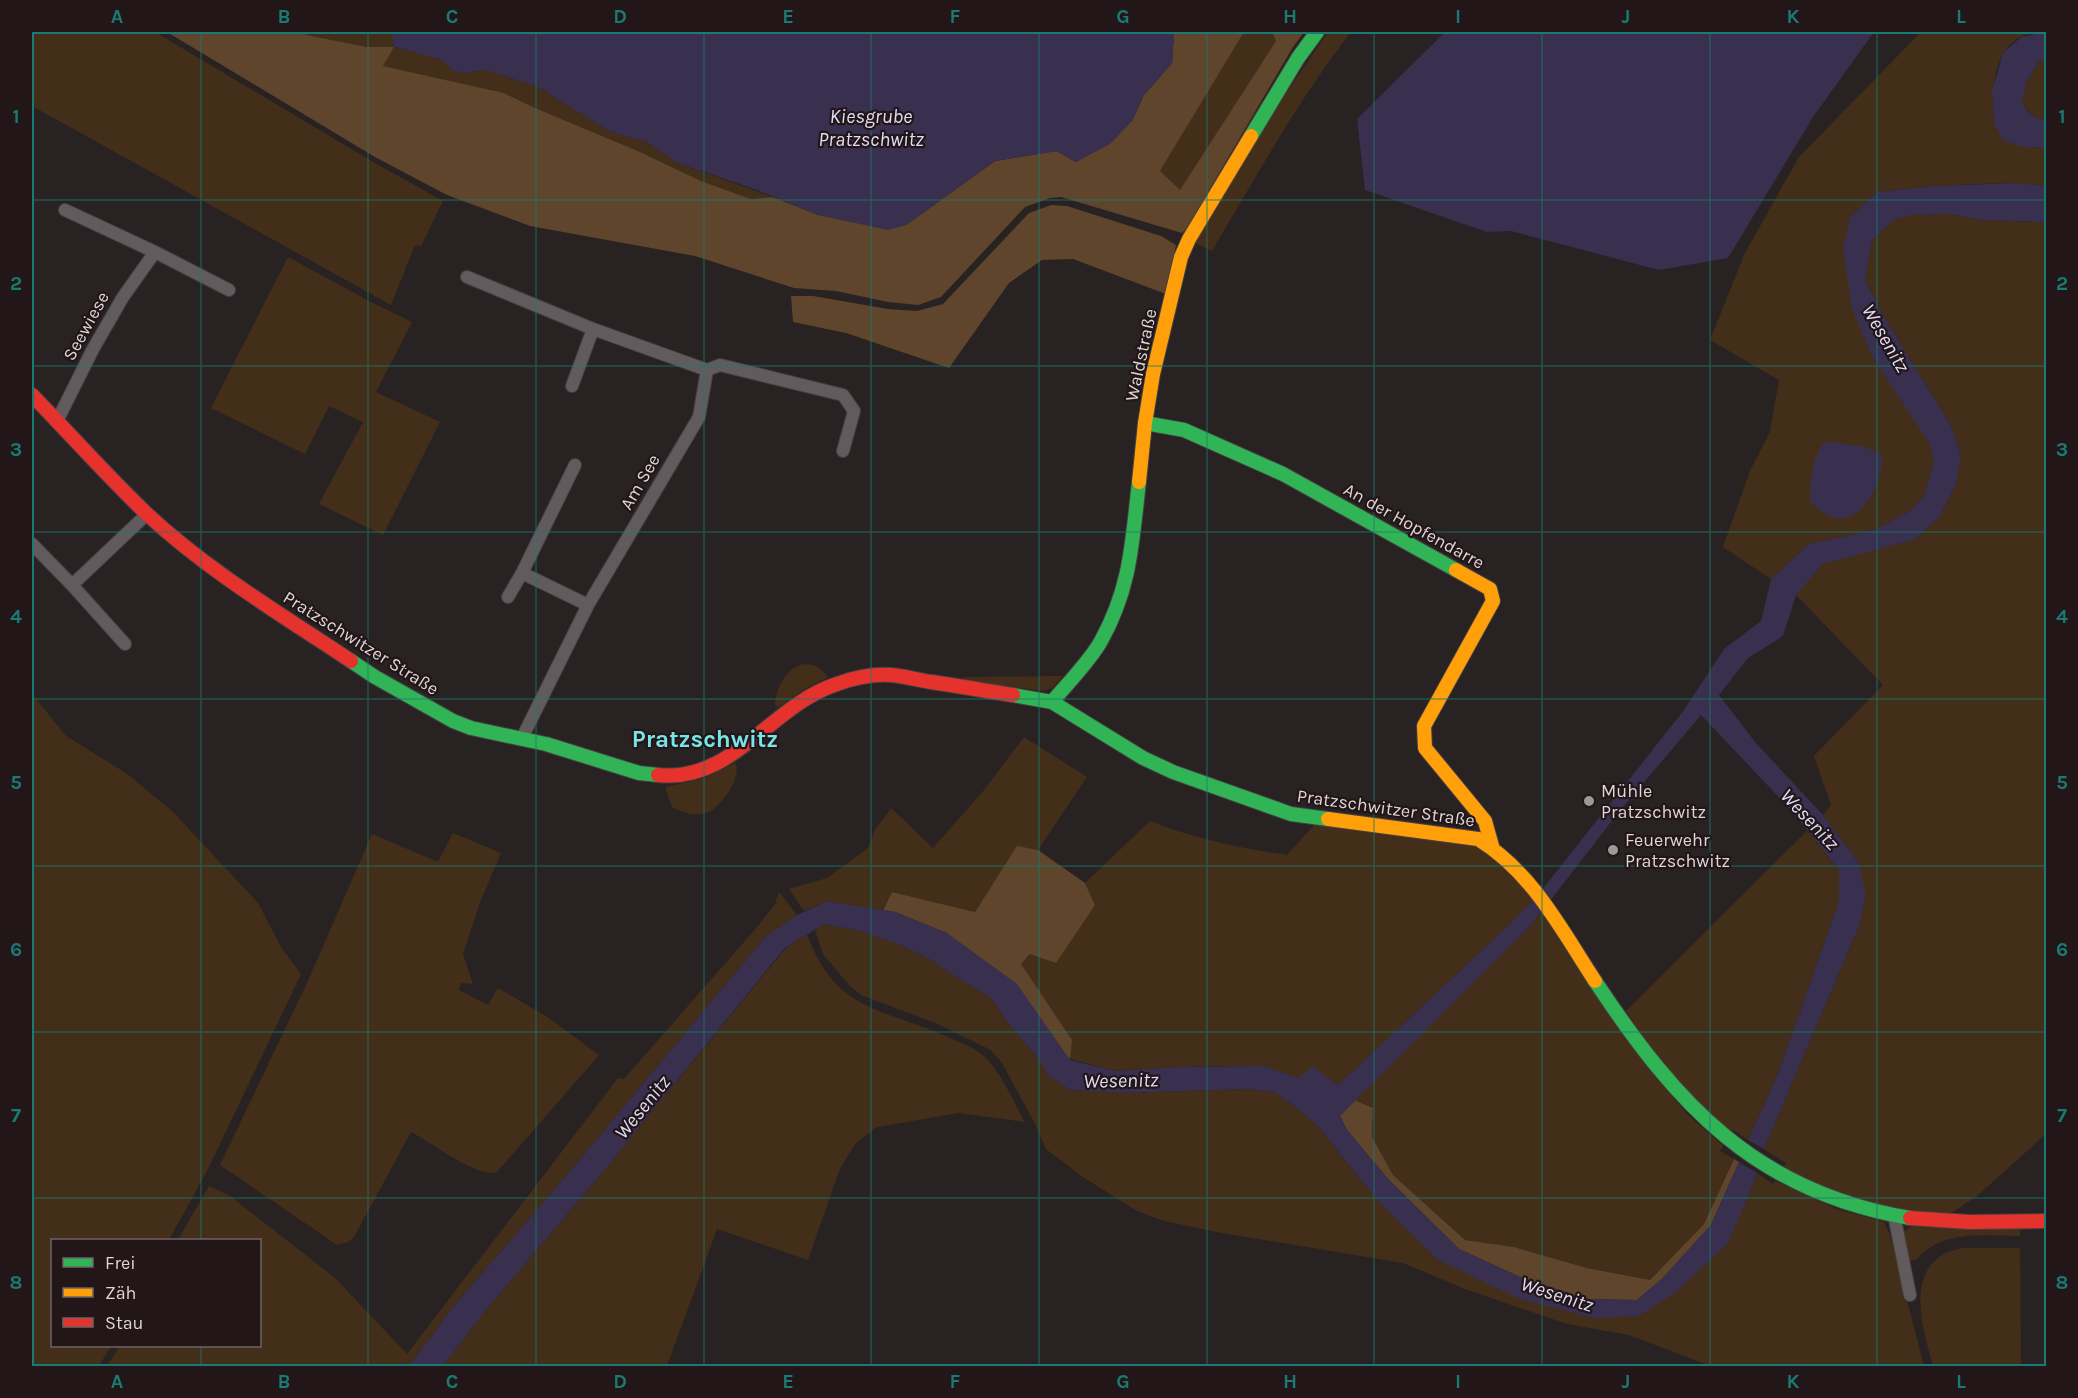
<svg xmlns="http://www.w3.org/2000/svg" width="2078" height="1398" font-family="Karla,sans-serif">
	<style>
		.green { fill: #432f19 }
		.forest { fill: #5f452b }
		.water { fill: #392f4e }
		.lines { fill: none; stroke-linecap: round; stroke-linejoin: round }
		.street-casing { stroke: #464041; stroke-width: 14 }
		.fast-casing { stroke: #464041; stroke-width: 16 }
		.slow-casing { stroke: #464041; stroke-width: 16 }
		.jam-casing { stroke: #464041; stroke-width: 16 }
		.street { stroke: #615b5d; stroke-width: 12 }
		.fast { stroke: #30b455; stroke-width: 14 }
		.slow { stroke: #ff9f0a; stroke-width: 14 }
		.jam { stroke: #e5322d; stroke-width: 14 }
		.grid { fill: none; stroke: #197b73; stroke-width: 1.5; stroke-opacity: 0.55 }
		.poi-dot { fill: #9f9799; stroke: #221618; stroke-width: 2 }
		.labels { text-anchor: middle; stroke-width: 4.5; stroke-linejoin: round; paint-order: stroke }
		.street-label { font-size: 18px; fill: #dfd6d8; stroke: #221618 }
		.poi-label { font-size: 18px; fill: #dfd6d8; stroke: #221618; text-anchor: start }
		.water-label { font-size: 20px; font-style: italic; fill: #e1dbf5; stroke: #221618 }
		.district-label { font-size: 24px; font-weight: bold; fill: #77e4e6; stroke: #221618 }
		.neatline { fill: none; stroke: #197b73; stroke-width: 2 }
		.grid-label { font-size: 20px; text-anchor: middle; font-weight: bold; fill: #197b73 }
	</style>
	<rect width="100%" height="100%" fill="#292223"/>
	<path class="green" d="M32 32H155L373 162 443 201 421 246 415 245 391 305 32 106Z
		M300 32H391L394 47 442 60 453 71 468 73 485 70 536 86 609 131 647 142 677 163 773 197 751 199 701 181 638 151 535 108 504 93 383 66 393 47H367L307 35Z
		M1244 32H1272L1276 41 1180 191 1160 171Z
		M1328 32H1351C1298 100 1256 177 1212 251L1194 242 1255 139Z
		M1921 32H2043C2036 33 2026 34 2020 37 1991 54 1992 94 1994 123L2026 148 2046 147V186L2017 183 1976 184 1935 186 1877 192 1850 217 1873 358 1929 442 1934 462 1924 496 1910 511 1874 530 1809 544 1771 579 1723 547 1750 471 1770 432 1779 380 1710 340 1745 253 1799 157Z
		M2046 59V120C2033 119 2029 113 2022 102L2027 81 2039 61Z
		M1948 214 1981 220 2042 222 2046 220V1134L1977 1196 1950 1214 1893 1208 1865 1201 1816 1184 1784 1167 1786 1163 1764 1149 1859 926V863L1823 815 1831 805 1814 756 1883 685 1796 595 1823 563 1913 540 1939 518 1956 484 1961 455 1951 426 1882 313 1865 280 1872 240 1894 220 1911 215Z
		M288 257 369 301 412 322 376 392 440 422 383 535 319 504 363 422 329 406 305 454 211 408Z
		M804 664C816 664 821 668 828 677L803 690 778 707 775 704C776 688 787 667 804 664Z
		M1063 676 1052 688 1043 691 964 680 963 677Z
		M32 694 66 736 126 773 172 811 258 903 281 947 301 974 208 1169 169 1240H52V1346H111L99 1366H32Z
		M1024 737 1087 777 1038 850 1017 847 975 912 892 892 882 910 827 901 804 911 789 889 827 878 868 848 875 830 891 808 933 848 985 789Z
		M735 763C743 776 721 808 708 812 694 817 685 813 672 807L666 791V787L705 778Z
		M1150 821C1195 839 1240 848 1287 855L1315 824 1472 845 1497 860 1533 900 1509 925 1338 1085 1298 1078 1263 1066 1178 1067 1115 1071 1070 1059 1071 1040 1021 964 1030 954 1095 905 1085 883Z
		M1807 831 1839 870V901L1778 1074 1748 1140 1733 1130 1731 1133 1697 1103 1658 1059 1626 1011Z
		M453 833 501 853 479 905 463 954 473 984 461 983 459 990 488 1005 498 988 546 1016 599 1055 497 1172C475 1178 432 1142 411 1132L354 1237 348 1242 337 1245 220 1165 307 983 372 834 438 862Z
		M779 892 797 915 766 936 577 1163 453 1307 409 1366H107L120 1346H260V1240H178L209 1186 230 1196 335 1278 407 1354 618 1078 624 1079 758 926 775 904Z
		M1542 911 1653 1074 1687 1114 1723 1146 1720 1151 1734 1159 1704 1224 1650 1280 1587 1268 1514 1247 1465 1240 1393 1175 1372 1137 1373 1108 1354 1100 1529 927Z
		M824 924 860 931 898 944 928 958 959 979 990 997 1011 1027 1035 1054 1049 1076 1070 1090 1125 1093 1248 1089 1274 1092 1294 1106 1317 1125 1376 1199 1438 1260 1639 1316 1746 1202 1757 1173 1773 1184 1775 1181 1836 1209 1884 1222 1890 1235 1924 1366H1711L1629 1335 1567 1324 1465 1289 1403 1263 1217 1232 1164 1221 1137 1211 1083 1177 1046 1149 1034 1122 1002 1063 991 1050 938 1024 861 995 849 985 823 954 815 930Z
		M807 934C835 1012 882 1008 948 1037 959 1042 971 1046 980 1053 999 1067 1013 1101 1025 1122L959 1113 877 1127 855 1144 839 1171 808 1260 717 1229 667 1366H443L486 1310 607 1167 785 949Z
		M1911 1226 2020 1228V1236C1982 1236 1943 1229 1916 1260L1908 1261 1903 1244 1904 1232Z
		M1962 1248H2020L2021 1366H1933C1924 1333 1905 1276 1944 1254 1949 1251 1956 1250 1962 1248Z"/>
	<path class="forest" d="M167 32H300L307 35 367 47H394L383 66 504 93 535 108 638 151 701 181 751 199 773 197 818 215 906 225 995 161 1057 151 1076 162 1132 121 1144 95 1172 63 1174 32H1244L1160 171 1180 190 1276 41 1272 32H1304L1293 47 1187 228 1182 233 1061 197 1050 198 1025 207 941 297 918 305 888 302 836 291 794 288 695 256 530 226 447 195 375 157Z
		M1051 205 1067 206 1161 236 1176 245 1166 294 1073 259 1042 260 1009 283 949 368 846 333 793 322 791 296H813L888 309 917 311 943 304 1029 213Z
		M1017 846 1038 850 1085 883 1095 905 1056 963 1030 954 1021 964 1072 1040 1070 1059 947 933 895 912 883 910 892 892 975 912Z
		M1354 1100 1373 1108 1372 1137 1393 1175 1465 1240 1514 1247 1587 1268 1650 1280 1704 1224 1734 1159 1739 1162 1711 1225 1662 1279 1637 1300 1587 1299 1522 1278 1459 1249 1388 1179 1347 1130 1340 1116Z"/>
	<path class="water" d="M391 32H1174L1172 63 1144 95 1132 121 1110 144 1076 162 1057 151 995 161 906 225 888 230 818 215 757 190 677 163 647 142 609 131 536 86 485 70 468 73 453 71 442 60 394 47Z
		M1445 32H1874L1813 117 1728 258 1659 270 1511 231 1487 232 1365 190 1357 119Z
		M2046 32V59L2039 61 2027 81 2022 102C2028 113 2033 119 2046 120V147L2026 148 2003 140 1994 123 1992 91 2003 53 2021 37Z
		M2017 183 2046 186V220L2043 222 1981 220 1948 214 1911 215 1894 220 1872 240 1865 280 1882 313 1951 426 1961 455 1956 484 1939 518 1913 540 1823 564 1796 595 1783 636 1748 658 1719 695 1756 743 1823 815 1859 863 1866 895 1859 926 1764 1149 1748 1140 1778 1074 1839 901V870L1790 809 1701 715 1618 813 1550 901 1541 891 1684 710 1724 649 1761 621 1771 579 1809 544 1874 530 1910 511 1924 496 1934 462 1929 443 1873 358 1852 309 1843 249 1850 217 1877 192 1935 186Z
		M1834 442 1865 447 1882 455C1883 495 1848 545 1810 501 1811 481 1811 459 1824 443Z
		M1533 900 1542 911 1529 927 1340 1116 1347 1130 1388 1179 1459 1249 1522 1278 1587 1299 1637 1300 1662 1279 1711 1225 1739 1162 1757 1173 1746 1202 1727 1244 1676 1292 1639 1316 1593 1318 1520 1299 1438 1260 1376 1199 1317 1125 1294 1106 1274 1092 1248 1089 1125 1093 1070 1090 1049 1076 1035 1054 1011 1027 990 997 959 979 928 958 898 944 860 931 824 924 784 949 607 1167 486 1310 443 1366H409L453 1307 577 1163 766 936 797 915 827 901 895 912 947 933 1017 984 1070 1060 1115 1071 1178 1067 1264 1066 1298 1078 1313 1066 1338 1085 1509 925Z"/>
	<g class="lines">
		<g class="street-casing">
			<path id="street" d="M65 210 155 252 229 290
				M467 277 593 329 707 370 720 365 843 395 854 411 843 451
				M572 386 593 329
				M57 421 93 349 123 297 155 252
				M32 544 72 585 147 514
				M522 573 575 465
				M72 585 125 644
				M508 597 522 573 588 605
				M522 738 588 605 699 417 707 370
				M1894 1215 1910 1295"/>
		</g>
		<g class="fast-casing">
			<path id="fast" d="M1251 136 1298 58 1317 32
				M1145 423 1184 430 1283 474 1456 570
				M351 661 375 677 453 721 471 728 546 744 639 773 658 775
				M1013 695 1052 702 1143 758 1173 772 1291 814 1328 819
				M1052 702C1067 684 1090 661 1101 641 1131 587 1132 542 1139 482
				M1595 981C1677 1105 1756 1192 1910 1218"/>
		</g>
		<g class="slow-casing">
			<path id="slow" d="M1139 482 1145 423 1153 374 1181 257 1189 239 1251 136
				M1456 570 1490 589 1493 601 1424 726 1425 748 1485 821 1492 846
				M1328 819 1478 839C1532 872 1561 929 1595 981"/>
		</g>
		<g class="jam-casing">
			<path id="jam" d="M32 395C70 434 107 476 147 514 208 571 282 615 351 661
				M658 775C733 783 771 705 837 684 853 678 873 674 891 675 904 676 918 680 931 682 959 686 986 691 1013 695
				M1910 1218 1969 1222 2046 1221"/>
		</g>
		<use href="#street" class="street"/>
		<use href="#fast" class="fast"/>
		<use href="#slow" class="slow"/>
		<use href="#jam" class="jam"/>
	</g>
	<path class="grid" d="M201 32V1240M368 32V1366M536 32V1366M704 32V1366M871 32V1366M1039 32V1366M1207 32V1366M1374 32V1366M1542 32V1366M1710 32V1366M1877 32V1366M32 200H2046M32 366H2046M32 532H2046M32 699H2046M32 866H2046M32 1032H2046M32 1198H2046M201 1346V1366"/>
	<g class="poi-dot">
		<circle cx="1589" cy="801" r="6"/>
		<circle cx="1613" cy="850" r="6"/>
	</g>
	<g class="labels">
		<g class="street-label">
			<text transform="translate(86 326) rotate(-61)" y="6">Seewiese</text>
			<text transform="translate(1141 355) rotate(-78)" y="6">Waldstraße</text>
			<text transform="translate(640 482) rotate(-60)" y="6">Am See</text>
			<text transform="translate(1414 526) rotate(29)" y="6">An der Hopfendarre</text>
			<text transform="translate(361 643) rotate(32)" y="6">Pratzschwitzer Straße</text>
			<text transform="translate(1386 808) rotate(8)" y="6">Pratzschwitzer Straße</text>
		</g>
		<g class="poi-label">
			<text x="1601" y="797">Mühle<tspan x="1601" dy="21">Pratzschwitz</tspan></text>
			<text x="1625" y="846">Feuerwehr<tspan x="1625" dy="21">Pratzschwitz</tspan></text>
		</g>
		<g class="water-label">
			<text x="871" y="123">Kiesgrube<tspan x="871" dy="23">Pratzschwitz</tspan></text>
			<text transform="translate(1886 338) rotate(60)" y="7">Wesenitz</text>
			<text transform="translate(1810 819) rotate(47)" y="7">Wesenitz</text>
			<text transform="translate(1121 1080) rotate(-1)" y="7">Wesenitz</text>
			<text transform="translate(642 1107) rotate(-51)" y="7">Wesenitz</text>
			<text transform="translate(1557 1294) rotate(18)" y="7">Wesenitz</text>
		</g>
		<g class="district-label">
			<text x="705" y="747">Pratzschwitz</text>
		</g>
	</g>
	<rect width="2078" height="1398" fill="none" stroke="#221618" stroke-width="66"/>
	<rect x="51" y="1239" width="210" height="108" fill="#221618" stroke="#6e6365" stroke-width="1.5"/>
	<rect x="63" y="1258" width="30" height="9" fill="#30b455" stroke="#6e6365" stroke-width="1.5"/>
	<text x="105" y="1269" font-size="18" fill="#dfd6d8">Frei</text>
	<rect x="63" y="1288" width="30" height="9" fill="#ff9f0a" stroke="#6e6365" stroke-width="1.5"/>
	<text x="105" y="1299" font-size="18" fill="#dfd6d8">Zäh</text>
	<rect x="63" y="1318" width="30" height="9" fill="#e5322d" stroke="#6e6365" stroke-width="1.5"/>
	<text x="105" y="1329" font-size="18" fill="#dfd6d8">Stau</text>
	<rect x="33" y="33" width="2012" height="1332" class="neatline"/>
	<g class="grid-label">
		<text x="117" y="23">A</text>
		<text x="284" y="23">B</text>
		<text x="452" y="23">C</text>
		<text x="620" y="23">D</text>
		<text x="788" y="23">E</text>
		<text x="955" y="23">F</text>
		<text x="1123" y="23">G</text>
		<text x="1290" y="23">H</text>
		<text x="1458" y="23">I</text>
		<text x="1626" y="23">J</text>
		<text x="1793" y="23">K</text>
		<text x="1961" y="23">L</text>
		<text x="16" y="123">1</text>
		<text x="2062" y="123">1</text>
		<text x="16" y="290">2</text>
		<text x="2062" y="290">2</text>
		<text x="16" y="456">3</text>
		<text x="2062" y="456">3</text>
		<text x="16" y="623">4</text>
		<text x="2062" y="623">4</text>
		<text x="16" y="789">5</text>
		<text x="2062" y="789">5</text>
		<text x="16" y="956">6</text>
		<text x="2062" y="956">6</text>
		<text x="16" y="1122">7</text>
		<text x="2062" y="1122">7</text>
		<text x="16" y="1289">8</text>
		<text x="2062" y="1289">8</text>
		<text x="117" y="1388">A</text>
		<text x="284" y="1388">B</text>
		<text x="452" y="1388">C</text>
		<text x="620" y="1388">D</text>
		<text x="788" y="1388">E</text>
		<text x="955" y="1388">F</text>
		<text x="1123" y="1388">G</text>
		<text x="1290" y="1388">H</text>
		<text x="1458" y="1388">I</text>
		<text x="1626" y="1388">J</text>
		<text x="1793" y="1388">K</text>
		<text x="1961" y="1388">L</text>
	</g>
</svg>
